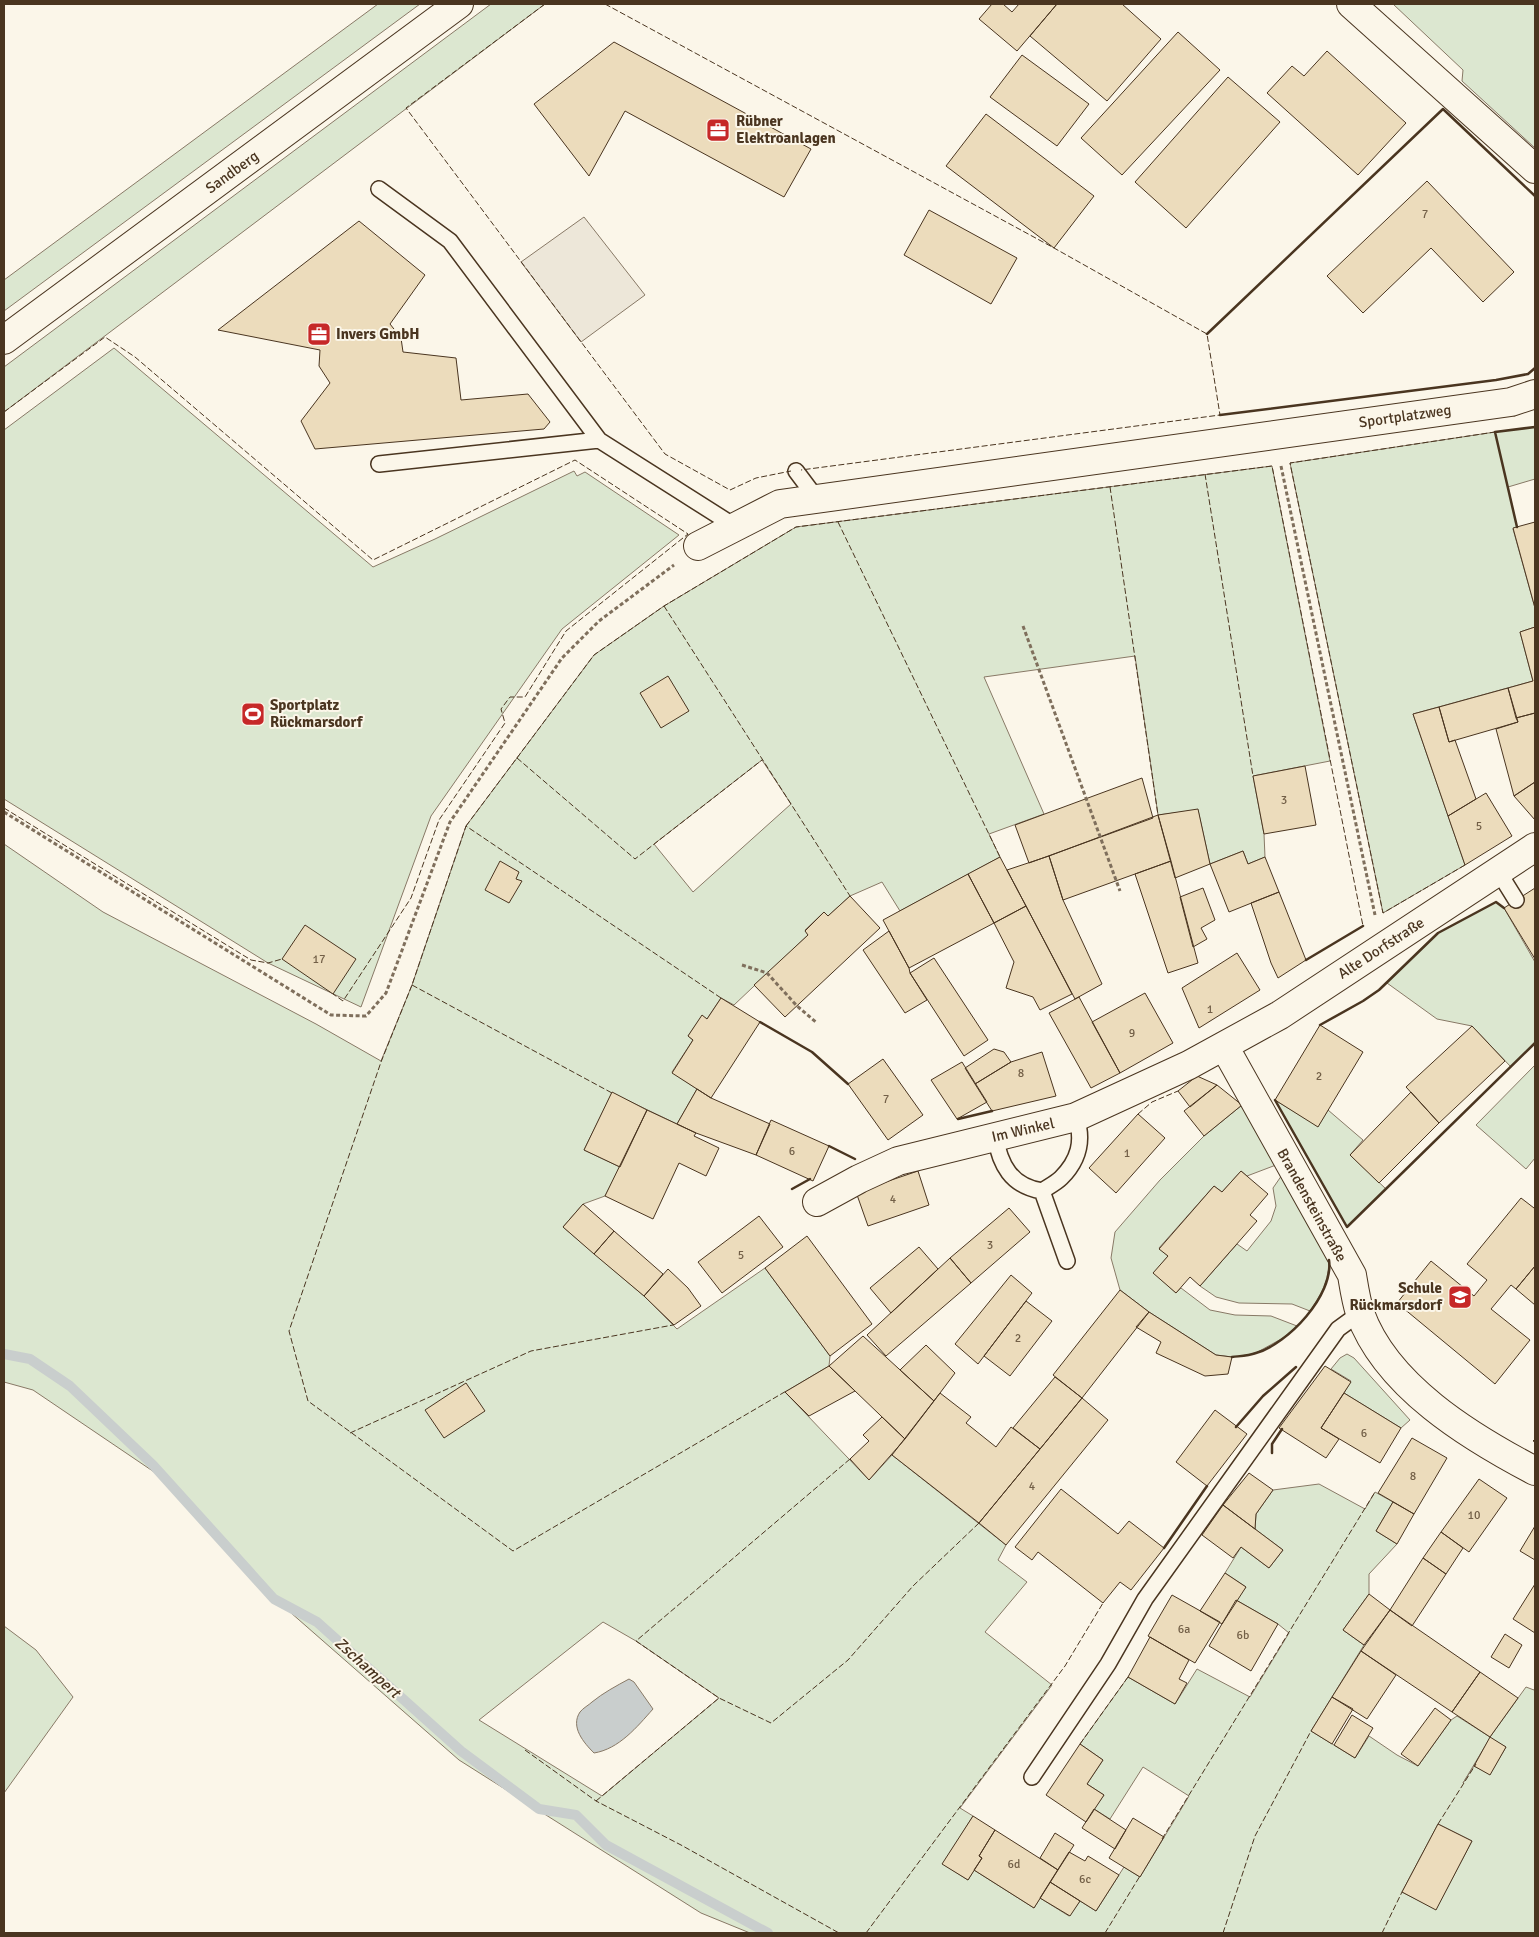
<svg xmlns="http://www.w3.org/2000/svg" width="1539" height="1937" font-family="Signika,sans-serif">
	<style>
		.green { fill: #dce7d0; stroke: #887966; fill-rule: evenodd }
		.parking { fill: #ede7d9; stroke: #887966 }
		.water { fill: #c9cecd; stroke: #887966 }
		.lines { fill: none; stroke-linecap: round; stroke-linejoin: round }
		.stream { stroke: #c9cecd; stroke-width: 10 }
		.building { fill: #ecdcbc; stroke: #4a3520 }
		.service-casing { stroke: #4a3520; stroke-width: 18 }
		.minor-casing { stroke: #4a3520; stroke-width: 30 }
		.primary-casing { stroke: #4a3520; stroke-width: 30 }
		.path { stroke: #7f6f5c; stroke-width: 3; stroke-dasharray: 4 2.5; stroke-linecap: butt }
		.service { stroke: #fbf6e9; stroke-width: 15 }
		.minor { stroke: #fbf6e9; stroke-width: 28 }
		.primary { stroke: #fbf6e9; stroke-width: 28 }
		.fence { stroke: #4a3520; stroke-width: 1; stroke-dasharray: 6 2.5; stroke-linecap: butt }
		.wall { stroke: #4a3520; stroke-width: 2.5 }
		.labels { text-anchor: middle; stroke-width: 4; stroke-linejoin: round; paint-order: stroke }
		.number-label { font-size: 12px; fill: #725f47 }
		.poi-label { font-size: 15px; font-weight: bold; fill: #4a3520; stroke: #fbf6e9; text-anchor: start }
		.street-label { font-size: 15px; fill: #4a3520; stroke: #fbf6e9 }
		.water-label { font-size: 16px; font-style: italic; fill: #4a3520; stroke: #fbf6e9 }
	</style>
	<rect width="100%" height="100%" fill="#fbf6e9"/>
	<path class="green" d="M378 4H420L4 311V280Z
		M491 4H545L4 412V367Z
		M1393 4H1535V148L1462 81 1463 70Z
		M114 348 373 567 435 539 574 471 577 476 585 472 679 535 562 629 431 816 361 1007 268 963 4 799V430Z
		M1535 427V479L1508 487 1517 527 1513 529 1535 608V627L1520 632 1533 681 1413 714 1465 865 1383 913 1290 463 1495 432Z
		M1272 466 1330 761 1253 776 1264 834 1265 857 1248 864 1243 851 1210 864 1198 810 1158 815 1135 656 984 677 1044 814 989 834 1000 857 900 911 882 882 850 896 828 916 824 912 805 930 808 935 734 1005 721 998 707 1019 702 1016 688 1036 693 1040 672 1072 697 1089 677 1124 612 1093 584 1150 620 1167 605 1196 583 1204 563 1227 644 1296 677 1329 765 1268 830 1356 829 1366 785 1392 869 1480 892 1455 1006 1545 998 1560 1027 1582 985 1632 1052 1685 960 1808 973 1816 943 1864 968 1880 974 1870 1034 1908 1040 1898 1069 1916 1080 1901 1096 1911 1124 1867 1140 1877 1189 1796 1143 1767 1110 1819 1094 1809 1104 1795 1087 1784 1103 1760 1080 1744 1128 1677 1175 1704 1197 1669 1250 1697 1289 1633 1278 1624 1236 1600 1246 1587 1225 1573 1241 1547 1269 1568 1283 1550 1255 1529 1256 1514 1273 1490 1319 1484 1365 1509 1375 1492 1393 1502 1376 1531 1397 1544 1369 1574V1594L1343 1630 1364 1645 1311 1731 1355 1758 1369 1736 1397 1755 1418 1766 1451 1720 1457 1716 1490 1737 1526 1687 1534 1690 1535 1688V1933H750L701 1913 459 1760 250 1577 163 1478 33 1390 4 1382V844L103 912 316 1024 381 1061 412 985 466 826 594 655 664 606 796 527ZM762 760 791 804 693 892 654 844ZM603 1622 636 1641 719 1698 602 1796 479 1720ZM1490 1738 1506 1747 1490 1774 1474 1766 1463 1783ZM1438 1824 1472 1841 1436 1909 1402 1892Z
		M1496 902 1504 908 1535 962V1043L1511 1067 1472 1026 1437 1019 1387 983 1438 933Z
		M1535 1065V1158L1526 1169 1476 1125Z
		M1275 1100 1318 1126 1328 1110 1363 1140 1350 1155 1386 1189 1347 1227Z
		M1242 1105 1276 1165 1247 1176 1241 1171 1222 1192 1214 1186 1159 1248 1168 1256 1154 1273 1176 1293 1181 1288 1210 1310 1235 1315 1271 1316 1297 1326 1283 1338 1254 1354 1232 1357 1216 1355 1149 1312 1120 1290 1111 1258 1115 1232 1160 1180 1204 1136Z
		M1282 1175 1328 1254C1331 1277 1323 1292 1310 1311L1292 1304 1239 1303 1216 1297 1200 1286 1237 1244 1247 1251 1271 1221 1276 1206 1273 1188Z
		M1347 1354 1354 1358 1410 1420 1401 1428 1344 1393 1351 1381 1331 1369 1340 1358Z
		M4 1626 36 1650 73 1697 4 1793Z"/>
	<path class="parking" d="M584 217 645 295 581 342 521 262Z"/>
	<path class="water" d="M629 1679 634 1682 653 1709C637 1727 619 1749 594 1753 584 1743 570 1727 580 1712 583 1708 589 1705 592 1702 603 1693 616 1686 629 1679Z"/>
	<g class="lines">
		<path class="stream" d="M4 1354 30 1359 70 1386 153 1465 274 1599 317 1622 461 1751 539 1809 576 1815 606 1845 768 1933"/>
	</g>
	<path class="building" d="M992 4H1003L1012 12 1019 4H1057L1017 51 979 19Z
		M1057 4H1122L1161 39 1107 101 1030 36Z
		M1178 32 1220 70 1122 175 1081 138Z
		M614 42 811 149 784 197 625 111 589 176 534 104Z
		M1327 51 1406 123 1358 175 1267 93 1292 66 1304 76Z
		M1022 55 1089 104 1057 146 990 97Z
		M1228 77 1280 122 1186 228 1135 182Z
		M986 114 1094 196 1054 248 946 166Z
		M1427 181 1514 272 1483 302 1431 248 1363 313 1327 276Z
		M929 210 1017 258 991 304 904 255Z
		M359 221 425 275 390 324 401 338 403 352 456 358 461 400 528 394 550 422 544 429 315 449 301 421 330 383 319 366 320 350 218 330Z
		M1535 522V608L1513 528Z
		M1535 627V713L1516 718 1508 688 1533 681 1520 632Z
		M668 676 689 711 661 728 640 693Z
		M1508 688 1518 722 1449 742 1439 707Z
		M1439 707 1449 742 1455 740 1476 799 1448 816 1413 714Z
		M1535 713V782L1514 796 1496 729 1518 722 1516 718Z
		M1305 766 1316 825 1264 834 1253 776Z
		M1142 778 1153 818 1029 863 1015 825Z
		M1535 782V820L1514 796Z
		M1486 793 1512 836 1465 865 1448 816Z
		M1198 809 1210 864 1175 878 1158 815Z
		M1158 815 1171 861 1063 900 1049 856Z
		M1243 851 1248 864 1265 857 1279 892 1229 912 1210 864Z
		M1049 856 1063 900 1102 984 1075 999 1007 870Z
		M1000 857 1026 906 994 923 968 874Z
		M500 861 519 872 516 879 522 881 509 903 485 890Z
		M1171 861 1198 963 1168 973 1135 874Z
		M968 874 994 923 909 968 883 920Z
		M1203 888 1215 920 1201 928 1207 939 1193 947 1180 897Z
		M1535 888V959L1504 908Z
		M1279 892 1306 960 1278 978 1271 963 1251 903Z
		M850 896 880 928 785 1017 754 985 808 935 805 931 824 912 828 916Z
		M1026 906 1072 994 1040 1010 1033 997 1006 988 1014 962 994 923Z
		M305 925 356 959 333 994 282 959Z
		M889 931 909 968 910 973 927 1000 905 1013 863 950Z
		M1237 953 1260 990 1199 1028 1182 988Z
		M934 958 988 1040 964 1056 910 973Z
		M1145 993 1173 1043 1120 1073 1092 1022Z
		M1079 997 1120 1073 1091 1088 1049 1013Z
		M721 998 760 1022 711 1098 672 1073 693 1040 688 1036 702 1015 707 1019Z
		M1320 1025 1363 1052 1318 1127 1275 1100Z
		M1472 1026 1505 1061 1439 1123 1406 1087Z
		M994 1049 1004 1052 1011 1062 975 1084 965 1068Z
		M1042 1052 1056 1096 992 1111 975 1084 1011 1062Z
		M883 1059 923 1115 888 1140 848 1084Z
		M962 1062 987 1102 957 1119 931 1080Z
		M1197 1076 1217 1085 1190 1107 1178 1091Z
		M1217 1085 1242 1105 1204 1136 1184 1111Z
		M697 1089 711 1098 770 1124 756 1155 696 1133 677 1124Z
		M612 1092 647 1110 620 1167 584 1150Z
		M1411 1092 1439 1123 1379 1183 1350 1155Z
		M647 1110 696 1133 694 1136 719 1148 706 1176 679 1163 653 1219 605 1196Z
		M1138 1114 1165 1138 1116 1193 1089 1168Z
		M771 1120 829 1146 813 1181 756 1155Z
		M918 1171 929 1205 868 1226 856 1192Z
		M1241 1171 1268 1194 1250 1215 1257 1221 1200 1286 1190 1277 1176 1293 1153 1273 1168 1256 1159 1249 1214 1186 1222 1192Z
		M1521 1198 1534 1208 1535 1206V1266L1516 1289 1511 1285 1491 1309 1530 1340 1495 1384 1397 1303 1431 1261 1474 1296 1487 1280 1467 1264Z
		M583 1204 614 1231 594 1254 563 1227Z
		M1009 1208 1030 1232 971 1283 950 1258Z
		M759 1216 783 1247 722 1293 698 1262Z
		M614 1231 663 1274 644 1296 594 1254Z
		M807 1236 872 1324 830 1356 765 1268Z
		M919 1247 938 1269 891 1313 870 1288Z
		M950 1258 971 1283 886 1356 867 1335Z
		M1535 1266V1305L1516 1289Z
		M668 1269 688 1288 701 1306 674 1325 644 1296Z
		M1011 1275 1032 1293 978 1364 955 1344Z
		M1120 1290 1149 1312 1082 1398 1053 1375Z
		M1026 1301 1052 1321 1010 1376 984 1356Z
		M1149 1312 1216 1355 1232 1357 1228 1374 1205 1376 1156 1353 1161 1342 1136 1327Z
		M863 1336 934 1401 905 1439 829 1366Z
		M926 1345 955 1373 934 1401 900 1370Z
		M829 1366 855 1391 809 1416 785 1392Z
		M1325 1366 1351 1382 1321 1428 1339 1439 1326 1458 1279 1428Z
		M1055 1377 1082 1398 1040 1449 1013 1428Z
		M466 1383 485 1411 444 1438 425 1410Z
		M940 1393 971 1417 966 1423 996 1447 1011 1427 1040 1449 979 1523 892 1455Z
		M1344 1393 1401 1428 1380 1463 1321 1428Z
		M1082 1398 1108 1420 1006 1545 979 1523Z
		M1215 1410 1247 1434 1207 1486 1176 1462Z
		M882 1417 905 1439 869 1480 850 1459 869 1441 863 1435Z
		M1412 1438 1447 1458 1414 1514 1378 1493Z
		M1249 1473 1273 1490 1256 1514 1255 1529 1223 1505Z
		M1479 1479 1507 1498 1469 1552 1441 1532Z
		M1061 1489 1118 1534 1129 1521 1164 1548 1131 1590 1120 1582 1103 1603 1038 1552 1032 1560 1015 1547Z
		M1393 1502 1414 1514 1397 1544 1376 1531Z
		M1223 1505 1283 1550 1269 1568 1241 1547 1233 1558 1202 1535Z
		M1535 1526V1560L1520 1551Z
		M1441 1532 1463 1548 1446 1574 1423 1558Z
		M1423 1558 1446 1574 1412 1626 1390 1610Z
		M1225 1573 1246 1587 1222 1624 1200 1611Z
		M1535 1584V1633L1513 1619Z
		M1369 1594 1390 1610 1364 1645 1343 1630Z
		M1172 1595 1220 1622 1195 1663 1148 1636Z
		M1236 1600 1278 1624 1251 1671 1209 1646Z
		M1390 1610 1480 1672 1452 1712 1361 1651Z
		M1505 1634 1522 1645 1509 1668 1491 1657Z
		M1150 1637 1189 1660 1179 1679 1187 1683 1175 1704 1128 1677Z
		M1361 1651 1396 1675 1367 1719 1332 1697Z
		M1480 1672 1518 1698 1490 1737 1452 1712Z
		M1332 1697 1353 1709 1332 1744 1311 1731Z
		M1435 1708 1451 1720 1418 1766 1401 1754Z
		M1352 1715 1373 1728 1355 1758 1334 1745Z
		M1490 1737 1506 1747 1490 1775 1474 1766Z
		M1080 1744 1103 1760 1087 1784 1104 1795 1086 1822 1046 1795Z
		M1094 1809 1126 1830 1115 1849 1082 1828Z
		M973 1816 995 1830 979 1856 982 1858 968 1880 942 1864Z
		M1133 1818 1164 1837 1140 1877 1109 1858Z
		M1438 1824 1472 1841 1436 1910 1402 1892Z
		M995 1830 1058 1870 1034 1908 974 1870 982 1858 979 1856Z
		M1055 1833 1074 1845 1058 1870 1040 1858Z
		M1069 1852 1085 1861 1088 1856 1119 1875 1096 1911 1050 1882Z
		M1050 1882 1080 1901 1070 1916 1040 1898Z"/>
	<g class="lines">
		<g class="service-casing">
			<path id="service" d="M379 189 450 241 599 440
				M379 464 599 440 736 527
				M796 471 817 499
				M1498 871 1516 900
				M995 1136C1000 1165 1011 1186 1042 1191 1048 1187 1056 1183 1061 1178 1079 1160 1084 1141 1076 1117
				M1042 1191 1067 1261
				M1032 1777 1108 1664 1145 1599 1338 1329 1360 1313"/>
		</g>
		<g class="minor-casing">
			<path id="minor" d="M1351 4 1535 169
				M698 546 780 504 1511 402 1535 394
				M1224 1046 1352 1275C1354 1287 1356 1301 1360 1313 1386 1386 1470 1437 1535 1471
				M817 1202 859 1179 898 1161 1076 1117 1189 1065 1280 1015 1535 847"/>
		</g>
		<g class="primary-casing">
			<path id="primary" d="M4 340 459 4"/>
		</g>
		<path class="path" d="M1281 466 1375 915
			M1023 626 1120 891
			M4 812 331 1015 366 1016 386 993 450 822 562 658 599 621 674 565
			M742 965 767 973 797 1006 817 1023"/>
		<use href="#service" class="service"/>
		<use href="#minor" class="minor"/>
		<use href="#primary" class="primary"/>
		<path class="fence" d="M545 4 406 108 665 454 730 490 756 478 791 471
			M605 4 1054 248 1207 334 1220 415 801 470
			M4 412 105 337 135 357 373 560 575 460 688 534 566 631 525 697H510L501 709 505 723 439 820 411 898 343 1001 333 994
			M1205 474 1253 776
			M1110 487 1158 815
			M838 522 1000 857
			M664 606 850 896
			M517 758 635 859 762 760
			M4 808 251 960 268 963 282 959
			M466 826 594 655 664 606 796 527 1272 466 1363 926
			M1465 865 1383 913 1290 463 1495 432
			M412 985 612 1093
			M721 998 466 826 412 985 381 1062 289 1331 308 1401 513 1551 788 1390
			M1138 1114 1152 1102 1178 1091
			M350 1433 531 1351 673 1325
			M1535 1439 1533 1441 1535 1442
			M850 1459 636 1641 719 1698 771 1723 848 1660 913 1586 979 1523
			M1080 1744 1128 1677
			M525 1750 596 1801 681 1845 839 1933
			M596 1801 719 1698
			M1438 1824 1476 1764
			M1162 1839 1375 1492
			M866 1933 1065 1666 1103 1603
			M1105 1933 1140 1876
			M1223 1933 1255 1836 1311 1731
			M1382 1933 1402 1892"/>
		<path class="wall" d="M1207 334 1443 109 1535 196
			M1220 415 1496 380 1528 374 1535 368
			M1517 527 1495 432 1535 427
			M1306 960 1363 926
			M760 1022 812 1052 848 1084
			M1320 1025 1363 1001 1379 990 1438 933 1496 902 1504 908
			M1275 1100 1347 1227 1535 1043
			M958 1119 992 1111
			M829 1146 855 1159
			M792 1189 810 1179
			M1232 1357C1240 1356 1248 1356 1256 1353 1288 1344 1334 1295 1329 1260
			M1236 1427 1263 1396 1296 1367
			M1272 1453V1444L1282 1429
			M1164 1548 1207 1486"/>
	</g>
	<defs>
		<g id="office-square" transform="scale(1.25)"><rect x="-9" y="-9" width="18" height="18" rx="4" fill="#c62828" stroke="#fbf6e9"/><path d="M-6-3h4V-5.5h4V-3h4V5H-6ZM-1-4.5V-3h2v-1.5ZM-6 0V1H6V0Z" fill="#fff"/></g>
		<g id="stadium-square" transform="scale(1.25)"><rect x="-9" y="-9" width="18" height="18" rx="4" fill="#c62828" stroke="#fbf6e9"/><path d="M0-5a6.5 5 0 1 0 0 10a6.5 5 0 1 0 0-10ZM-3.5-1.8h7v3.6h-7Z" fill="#fff"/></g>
		<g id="school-square" transform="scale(1.25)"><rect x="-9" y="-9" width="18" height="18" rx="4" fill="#c62828" stroke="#fbf6e9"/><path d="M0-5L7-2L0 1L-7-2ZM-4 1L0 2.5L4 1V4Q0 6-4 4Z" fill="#fff"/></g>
	</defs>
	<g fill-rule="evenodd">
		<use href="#office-square" x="718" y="130"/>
		<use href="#office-square" x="319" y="334"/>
		<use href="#stadium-square" x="253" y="714"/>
		<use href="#school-square" x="1460" y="1297"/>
	</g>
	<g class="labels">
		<g class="number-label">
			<text x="1425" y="218">7</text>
			<text x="1284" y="804">3</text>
			<text x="1479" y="830">5</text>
			<text x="319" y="963">17</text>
			<text x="1210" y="1013">1</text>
			<text x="1132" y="1037">9</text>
			<text x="1021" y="1077">8</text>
			<text x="1319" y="1080">2</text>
			<text x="886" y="1103">7</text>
			<text x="792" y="1155">6</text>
			<text x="1127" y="1157">1</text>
			<text x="893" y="1203">4</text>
			<text x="990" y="1249">3</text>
			<text x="741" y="1259">5</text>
			<text x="1018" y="1342">2</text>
			<text x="1364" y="1437">6</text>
			<text x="1413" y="1480">8</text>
			<text x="1032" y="1490">4</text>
			<text x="1474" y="1519">10</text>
			<text x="1184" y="1633">6a</text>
			<text x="1243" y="1639">6b</text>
			<text x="1014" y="1868">6d</text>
			<text x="1085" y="1883">6c</text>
		</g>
		<g class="poi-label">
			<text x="736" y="126">Rübner<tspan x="736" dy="17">Elektroanlagen</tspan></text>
			<text x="336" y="339">Invers GmbH</text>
			<text x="270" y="710">Sportplatz<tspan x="270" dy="17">Rückmarsdorf</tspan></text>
			<text x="1442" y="1293" text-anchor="end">Schule<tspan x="1442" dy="17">Rückmarsdorf</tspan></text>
		</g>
		<g class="street-label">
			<text transform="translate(232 172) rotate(-36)" y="5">Sandberg</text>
			<text transform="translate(1405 416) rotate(-8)" y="5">Sportplatzweg</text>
			<text transform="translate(1381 948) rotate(-33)" y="5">Alte Dorfstraße</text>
			<text transform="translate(1023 1130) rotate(-13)" y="5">Im Winkel</text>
			<text transform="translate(1312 1205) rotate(61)" y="5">Brandensteinstraße</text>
		</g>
		<g class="water-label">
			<text transform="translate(368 1667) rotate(42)" y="6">Zschampert</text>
		</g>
	</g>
	<rect width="1539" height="1937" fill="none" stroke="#4a3520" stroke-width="10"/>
</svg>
